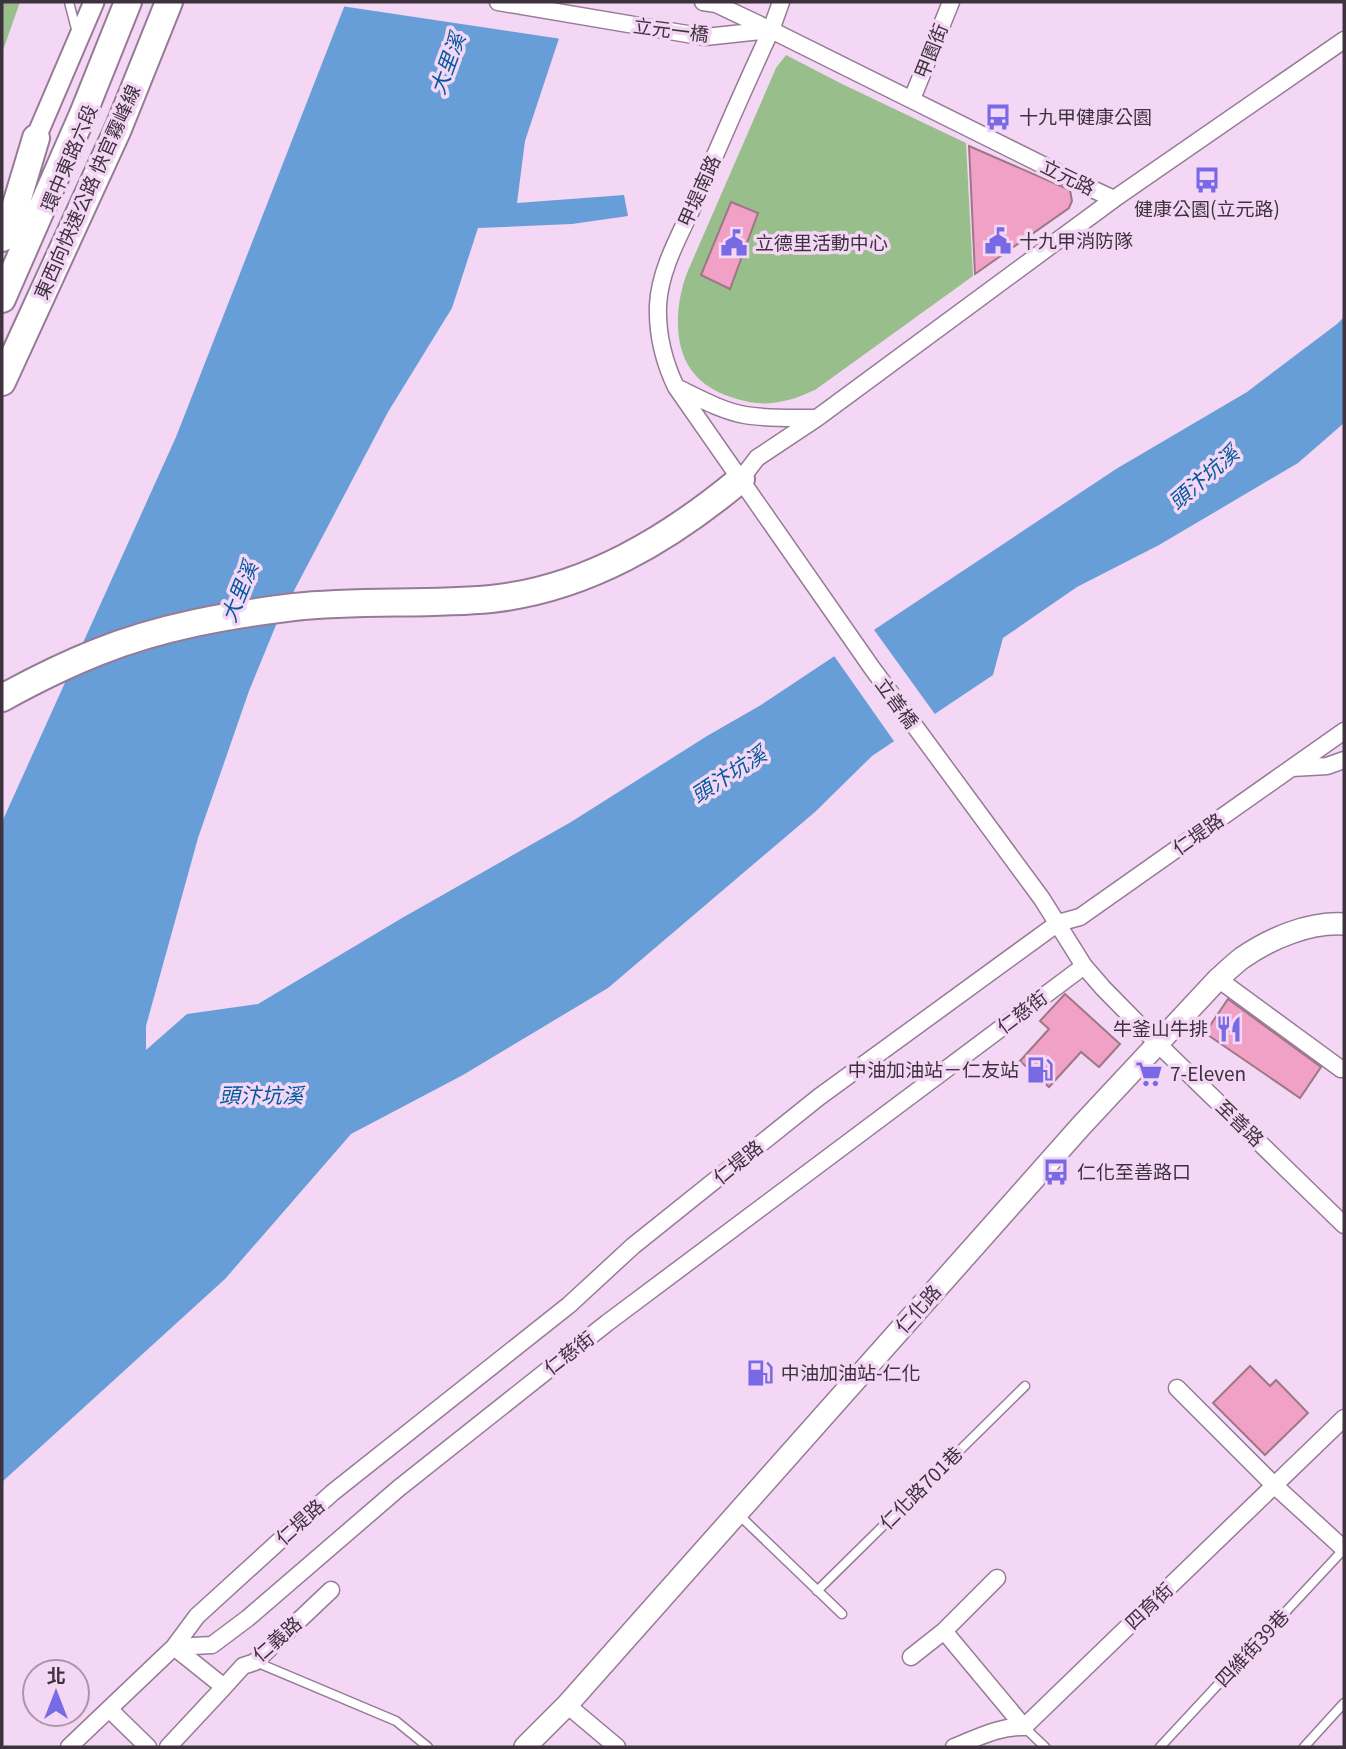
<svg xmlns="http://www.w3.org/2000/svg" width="1346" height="1749" font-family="Georgia,'Noto Sans TC',serif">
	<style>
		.green { fill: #98be8b }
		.water { fill: #689ed8 }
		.pier { fill: #f4d7f4 }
		.building { fill: #f1a1c5; stroke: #9c7887; stroke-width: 2 }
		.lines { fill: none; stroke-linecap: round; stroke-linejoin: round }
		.service-casing { stroke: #967b96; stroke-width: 11 }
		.minor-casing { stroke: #967b96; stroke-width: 19 }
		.tertiary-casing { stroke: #967b96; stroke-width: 23 }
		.secondary-casing { stroke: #967b96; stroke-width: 24 }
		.trunk-casing { stroke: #967b96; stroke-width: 30 }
		.service { stroke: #fff; stroke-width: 8 }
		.minor { stroke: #fff; stroke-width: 16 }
		.tertiary { stroke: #fff; stroke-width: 19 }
		.secondary { stroke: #fff; stroke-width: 21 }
		.trunk { stroke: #fff; stroke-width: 26 }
		.labels { text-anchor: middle; stroke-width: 7; stroke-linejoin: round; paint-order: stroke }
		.street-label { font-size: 19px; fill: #3e323e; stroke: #f4d7f4 }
		.poi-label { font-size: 19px; fill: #3e323e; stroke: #f4d7f4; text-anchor: start }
		.water-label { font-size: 21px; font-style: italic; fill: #02599e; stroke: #f4d7f4 }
	</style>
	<rect width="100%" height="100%" fill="#f4d7f4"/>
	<path class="green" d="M2 2H20L2 53Z
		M786 55 842 84 966 143 973 276 815 390C803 395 792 400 779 402 765 405 751 403 737 399 720 394 703 386 692 371 672 344 676 302 687 273L776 68Z"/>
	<path class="water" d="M346 2H571L525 141 517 203 624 195 628 216 572 224 478 228 452 308 388 412 276 625 249 691 198 838 146 1026V1050L187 1014 258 1004 402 918 571 822 707 736 761 705 1116 469 1247 392 1337 324 1344 317V423L1298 463 1159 545 1077 587 1003 638 993 675 872 756 815 812 608 988 463 1075 351 1134 225 1279 2 1482V822L176 437Z"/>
	<path class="pier" d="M343 2H575L562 39 341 6Z
		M872 627 937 717 896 744 832 653Z"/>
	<path class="building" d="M969 146 1070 190 1072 201 1069 208 975 274Z
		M731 202 758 213 730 289 701 275Z
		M1065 994 1120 1044 1099 1067 1081 1052 1049 1087 1020 1061 1049 1029 1040 1021Z
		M1228 999 1321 1067 1300 1098 1205 1033Z
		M1250 1366 1270 1386 1276 1380 1308 1413 1265 1455 1213 1403Z"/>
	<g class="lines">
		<g class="service-casing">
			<path id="service" d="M69 2 77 33
				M739 1515 842 1614
				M817 1591 1025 1386
				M256 1662 396 1721 428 1747
				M1024 1727 1045 1747
				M1160 1747 1344 1549
				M1304 1747 1344 1703"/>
		</g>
		<g class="minor-casing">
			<path id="minor" d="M498 2 705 37 771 30
				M703 2 716 4 771 30 1081 184 1114 199
				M781 2 771 30C745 86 720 143 696 200 681 233 660 268 658 305 657 333 664 362 676 387L872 668 1042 899 1084 966 1103 988 1157 1043 1344 1225
				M912 99 951 2
				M678 388C699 398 722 411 745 415 768 419 793 418 817 418
				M741 479 757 458 817 418 1114 199 1344 40
				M1292 768 1327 766 1344 760
				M1218 979 1341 1069
				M1177 1388 1274 1485 1344 1549
				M944 1631 1024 1727
				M174 1647 212 1645 248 1618 399 1488 607 1323 1084 966
				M911 1657 944 1631 997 1578
				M224 1687 243 1666 255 1662 331 1590
				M567 1705 617 1747
				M109 1709 148 1747
				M1024 1727 1344 1418
				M69 1747 174 1647 197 1616 332 1493 569 1305 633 1246 819 1097 1058 923 1080 917 1344 731
				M168 1747 224 1687 174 1647
				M954 1747C977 1738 999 1726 1024 1727"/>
		</g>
		<g class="tertiary-casing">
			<path id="tertiary" d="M31 149 94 2"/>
		</g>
		<g class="secondary-casing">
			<path id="secondary" d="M525 1747 567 1705 1081 1126 1218 979C1226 972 1234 964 1242 958 1271 938 1309 922 1344 924"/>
		</g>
		<g class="trunk-casing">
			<path id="trunk" d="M2 238 15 208 36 138
				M2 299 83 114 128 2
				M2 382 118 129 169 2
				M2 698C33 681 65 665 98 652 160 627 228 615 294 607 359 600 426 605 491 599 586 589 669 539 741 479"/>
		</g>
		<use href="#service" class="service"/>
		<use href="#minor" class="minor"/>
		<use href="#tertiary" class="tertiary"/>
		<use href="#secondary" class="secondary"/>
		<use href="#trunk" class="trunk"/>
	</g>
	<defs>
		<g id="bus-bare" transform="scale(2.1)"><path d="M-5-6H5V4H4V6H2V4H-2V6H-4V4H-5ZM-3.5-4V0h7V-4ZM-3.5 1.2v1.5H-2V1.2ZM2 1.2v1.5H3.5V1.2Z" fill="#7869e4" stroke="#f4d7f4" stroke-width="2.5" paint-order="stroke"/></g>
		<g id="civic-bare" transform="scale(2.1)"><path d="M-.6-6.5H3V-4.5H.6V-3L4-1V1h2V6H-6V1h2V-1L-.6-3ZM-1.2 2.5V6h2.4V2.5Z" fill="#7869e4" stroke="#f4d7f4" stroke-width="2.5" paint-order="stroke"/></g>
		<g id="restaurant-bare" transform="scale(2.1)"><path d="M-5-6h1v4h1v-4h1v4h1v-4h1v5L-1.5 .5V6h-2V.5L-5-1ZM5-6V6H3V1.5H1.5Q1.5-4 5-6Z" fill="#7869e4" stroke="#f4d7f4" stroke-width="2.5" paint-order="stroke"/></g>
		<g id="fuel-bare" transform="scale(2.1)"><path d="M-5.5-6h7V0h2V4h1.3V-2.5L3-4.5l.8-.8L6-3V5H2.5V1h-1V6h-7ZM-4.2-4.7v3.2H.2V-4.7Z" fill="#7869e4" stroke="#f4d7f4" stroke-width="2.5" paint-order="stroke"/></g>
		<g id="supermarket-bare" transform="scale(2.1)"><path d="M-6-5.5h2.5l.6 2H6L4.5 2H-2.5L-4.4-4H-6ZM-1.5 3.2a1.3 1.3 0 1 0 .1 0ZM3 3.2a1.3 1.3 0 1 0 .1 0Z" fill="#7869e4" stroke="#f4d7f4" stroke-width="2.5" paint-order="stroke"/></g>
	</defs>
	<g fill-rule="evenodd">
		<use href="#bus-bare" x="998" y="117"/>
		<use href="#bus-bare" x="1207" y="180"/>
		<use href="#civic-bare" x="998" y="241"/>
		<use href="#civic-bare" x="734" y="243"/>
		<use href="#restaurant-bare" x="1229" y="1029"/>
		<use href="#fuel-bare" x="1040" y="1070"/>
		<use href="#supermarket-bare" x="1149" y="1074"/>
		<use href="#bus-bare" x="1056" y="1172"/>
		<use href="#fuel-bare" x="760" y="1373"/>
	</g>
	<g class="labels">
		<g class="street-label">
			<text transform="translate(671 30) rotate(7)" y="7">立元一橋</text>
			<text transform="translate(931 51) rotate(-68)" y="7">甲園街</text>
			<text transform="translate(69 158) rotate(-67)" y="7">環中東路六段</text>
			<text transform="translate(1068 177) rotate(26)" y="7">立元路</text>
			<text transform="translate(699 191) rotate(-66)" y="7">甲堤南路</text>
			<text transform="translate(87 192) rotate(-66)" y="7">東西向快速公路 快官霧峰線</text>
			<text transform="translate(897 703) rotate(54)" y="7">立善橋</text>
			<text transform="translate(1198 834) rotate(-35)" y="7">仁堤路</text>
			<text transform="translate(1022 1012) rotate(-37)" y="7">仁慈街</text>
			<text transform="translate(1240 1123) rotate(44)" y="7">至善路</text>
			<text transform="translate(738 1162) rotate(-39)" y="7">仁堤路</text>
			<text transform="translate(918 1309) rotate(-48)" y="7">仁化路</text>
			<text transform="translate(569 1353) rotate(-38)" y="7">仁慈街</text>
			<text transform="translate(921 1488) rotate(-45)" y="7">仁化路701巷</text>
			<text transform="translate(300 1522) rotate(-42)" y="7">仁堤路</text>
			<text transform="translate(1149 1606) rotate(-44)" y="7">四育街</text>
			<text transform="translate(277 1639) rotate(-41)" y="7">仁義路</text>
			<text transform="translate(1252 1648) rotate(-47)" y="7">四維街39巷</text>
		</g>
		<g class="poi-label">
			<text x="1019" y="124">十九甲健康公園</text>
			<text x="1207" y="216" text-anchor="middle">健康公園(立元路)</text>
			<text x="1019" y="248">十九甲消防隊</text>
			<text x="755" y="250">立德里活動中心</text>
			<text x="1208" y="1036" text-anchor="end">牛釜山牛排</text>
			<text x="1019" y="1077" text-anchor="end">中油加油站－仁友站</text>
			<text x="1170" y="1081">7-Eleven</text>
			<text x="1077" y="1179">仁化至善路口</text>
			<text x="781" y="1380">中油加油站-仁化</text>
		</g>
		<g class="water-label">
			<text transform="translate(448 64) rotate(-70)" y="7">大里溪</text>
			<text transform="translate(1204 478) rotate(-41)" y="7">頭汴坑溪</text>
			<text transform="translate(240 592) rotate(-68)" y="7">大里溪</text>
			<text transform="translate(729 775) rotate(-33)" y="7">頭汴坑溪</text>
			<text x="261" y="1103">頭汴坑溪</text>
		</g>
	</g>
	<rect width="1346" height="1749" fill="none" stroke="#3e323e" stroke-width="7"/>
	<g transform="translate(56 1693)"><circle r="33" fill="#f4d7f4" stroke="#ab95ab" stroke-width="2"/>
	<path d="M0-5L12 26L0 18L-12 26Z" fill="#7869e4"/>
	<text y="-10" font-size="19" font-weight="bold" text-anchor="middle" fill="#3e323e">北</text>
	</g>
</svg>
